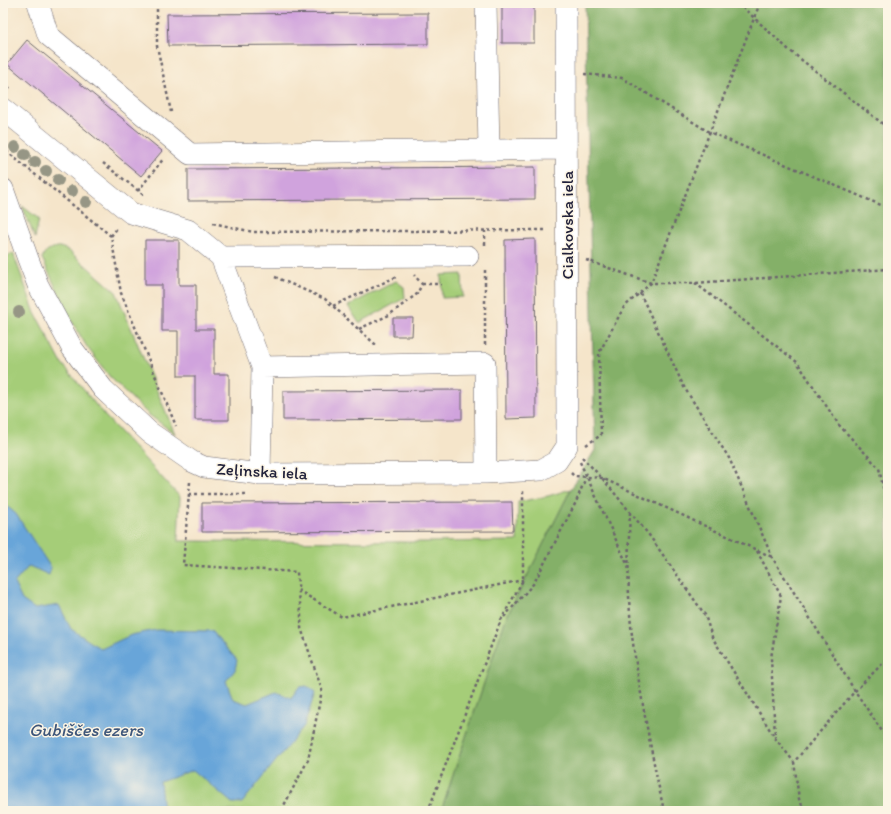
<svg xmlns="http://www.w3.org/2000/svg" width="891" height="814" font-family="Itim,sans-serif">
	<style>
		.green { fill: #a5cd78; stroke: #64785a }
		.forest { fill: #84b068; stroke: #536952 }
		.water { fill: #68a5d9; stroke: #45648a }
		.building { fill: #d0a3dd }
		.lines { fill: none; stroke-linecap: round; stroke-linejoin: round }
		.street-casing { stroke: #6c666d; stroke-width: 22 }
		.path { stroke: #6c666d; stroke-width: 2.5; stroke-dasharray: 3 3; stroke-linecap: butt }
		.street { stroke: #fff; stroke-width: 21 }
		.tree { fill: #969685 }
		.labels { text-anchor: middle; stroke-width: 3; stroke-linejoin: round; paint-order: stroke }
		.street-label { font-size: 17px; fill: #22223b; stroke: #fcf5e5 }
		.water-label { font-size: 18px; font-style: italic; fill: #3e567a; stroke: #fcf5e5 }
	</style>
	<rect width="100%" height="100%" fill="#fcf5e5"/>
	<filter id="ink" filterUnits="userSpaceOnUse"><feTurbulence type="fractalNoise" baseFrequency=".025" numOctaves="2"/><feDisplacementMap in="SourceGraphic" scale="8" xChannelSelector="R" yChannelSelector="G"/><feConvolveMatrix kernelMatrix="1 2 1 2 8 2 1 2 1" color-interpolation-filters="sRGB"/></filter>
	<filter id="wash" filterUnits="userSpaceOnUse"><feTurbulence type="fractalNoise" baseFrequency=".012" numOctaves="4" result="noise"/><feDisplacementMap in="SourceGraphic" scale="16" xChannelSelector="R" yChannelSelector="G"/><feGaussianBlur stdDeviation="0.9" result="paint"/><feColorMatrix in="noise" values="0 0 0 0 0 0 0 0 0 0 0 0 0 0 0 0 0 1.4 0 .05"/><feComposite in="paint" operator="in"/></filter>
	<g filter="url(#wash)">
		<rect width="100%" height="100%" fill="#f5e5ca"/>
		<path class="green" d="M22 206 39 219 35 238Z
			M60 247 68 250 116 292 175 434 148 414 110 377 87 347 70 318 42 258C46 249 51 248 60 247Z
			M13 253 35 313 61 362 105 416 180 497 178 541 421 542 517 541 518 502 548 496 571 489 506 618 441 811H3V258Z
			M462 274 463 297 442 298 441 275Z
			M396 281 404 287 405 298 359 323 348 306Z"/>
		<path class="forest" d="M585 3H888V811H441L506 618 571 489 595 450Z"/>
		<path class="water" d="M3 503 16 514 51 568 49 575 29 566 14 583 22 600 35 609 59 605 71 629 101 649 131 635 156 630 212 631 237 660 235 670 226 681 233 699 247 704 276 692 291 698 299 687 307 686 315 693 304 726 242 803H232L193 770 160 782 163 811H3Z"/>
		<g id="blocks">
			<path class="building" d="M502 3H534V43H502Z
				M428 13V44L168 46 167 14Z
				M27 40 162 151 141 176 7 64Z
				M535 167V199L188 201V169Z
				M535 239 536 418 506 419 505 240Z
				M145 240H179V285H196V329H214V374H229V420H195V376H178V331H162V285H145Z
				M393 318H413L412 336H393Z
				M462 390V419L283 420V391Z
				M512 502 513 531 202 532V503Z"/>
		</g>
	</g>
	<g filter="url(#ink)">
		<use href="#blocks" fill-opacity="0" stroke="#6c666d" stroke-width="1"/>
		<g class="lines">
			<g class="street-casing">
				<path id="street" d="M38 3 48 35 190 154 566 149
					M486 3 489 150
					M3 109 131 213 188 230 221 257 468 256
					M3 189 28 259 38 285 72 348 103 389 149 432 191 461 204 467 260 474 486 473 541 470 557 461 567 446 566 3
					M221 257 262 367
					M260 474 262 367 485 363 486 473"/>
			</g>
			<path class="path" d="M157 3V46L171 112
				M738 3 789 50 888 128
				M584 74 622 78 709 132 888 208
				M3 83 12 90
				M3 146 6 151 111 236 121 293 176 426
				M103 163 145 196
				M138 191 164 158
				M213 223 253 232 547 230
				M111 236 118 227
				M485 245V231
				M586 260 651 283H695L888 269
				M3 263 8 262
				M275 277 325 299 376 345
				M695 283 797 362 839 425 879 468 888 511
				M422 284H441
				M640 293 684 387 729 458 772 557 855 691 888 740
				M333 306 396 277
				M359 329 389 315 417 294 422 284 414 275
				M485 345V268
				M586 445 601 435 599 353 624 307 651 283 760 3
				M582 457 602 478 649 535 705 615 712 637 775 738 794 762
				M580 462 628 566
				M571 473 574 476 602 478 772 557
				M190 482 183 565 297 572C298 591 302 610 301 628L322 690 308 760 281 811
				M189 494H247
				M630 512C628 555 627 599 633 643 641 699 652 756 664 811
				M757 551 781 596 771 658 775 737
				M298 590 342 617 523 580
				M504 617 534 583 576 502 586 477
				M428 811 501 620 523 580V491
				M805 811 799 799 794 762 855 691 882 664 888 660"/>
			<use href="#street" class="street"/>
		</g>
		<g class="tree">
			<circle cx="15" cy="147" r="6"/>
			<circle cx="25" cy="155" r="6"/>
			<circle cx="35" cy="162" r="6"/>
			<circle cx="46" cy="171" r="6"/>
			<circle cx="58" cy="180" r="6"/>
			<circle cx="72" cy="191" r="6"/>
			<circle cx="86" cy="202" r="6"/>
			<circle cx="19" cy="312" r="6"/>
		</g>
	</g>
	<g class="labels">
		<g class="street-label">
			<text transform="translate(567 225) rotate(-90)" y="6">Cialkovska iela</text>
			<text transform="translate(262 471) rotate(3)" y="6">Zeļinska iela</text>
		</g>
		<g class="water-label">
			<text x="86" y="736">Gubiščes ezers</text>
		</g>
	</g>
	<rect width="891" height="814" fill="none" stroke="#fcf5e5" stroke-width="16"/>
</svg>
